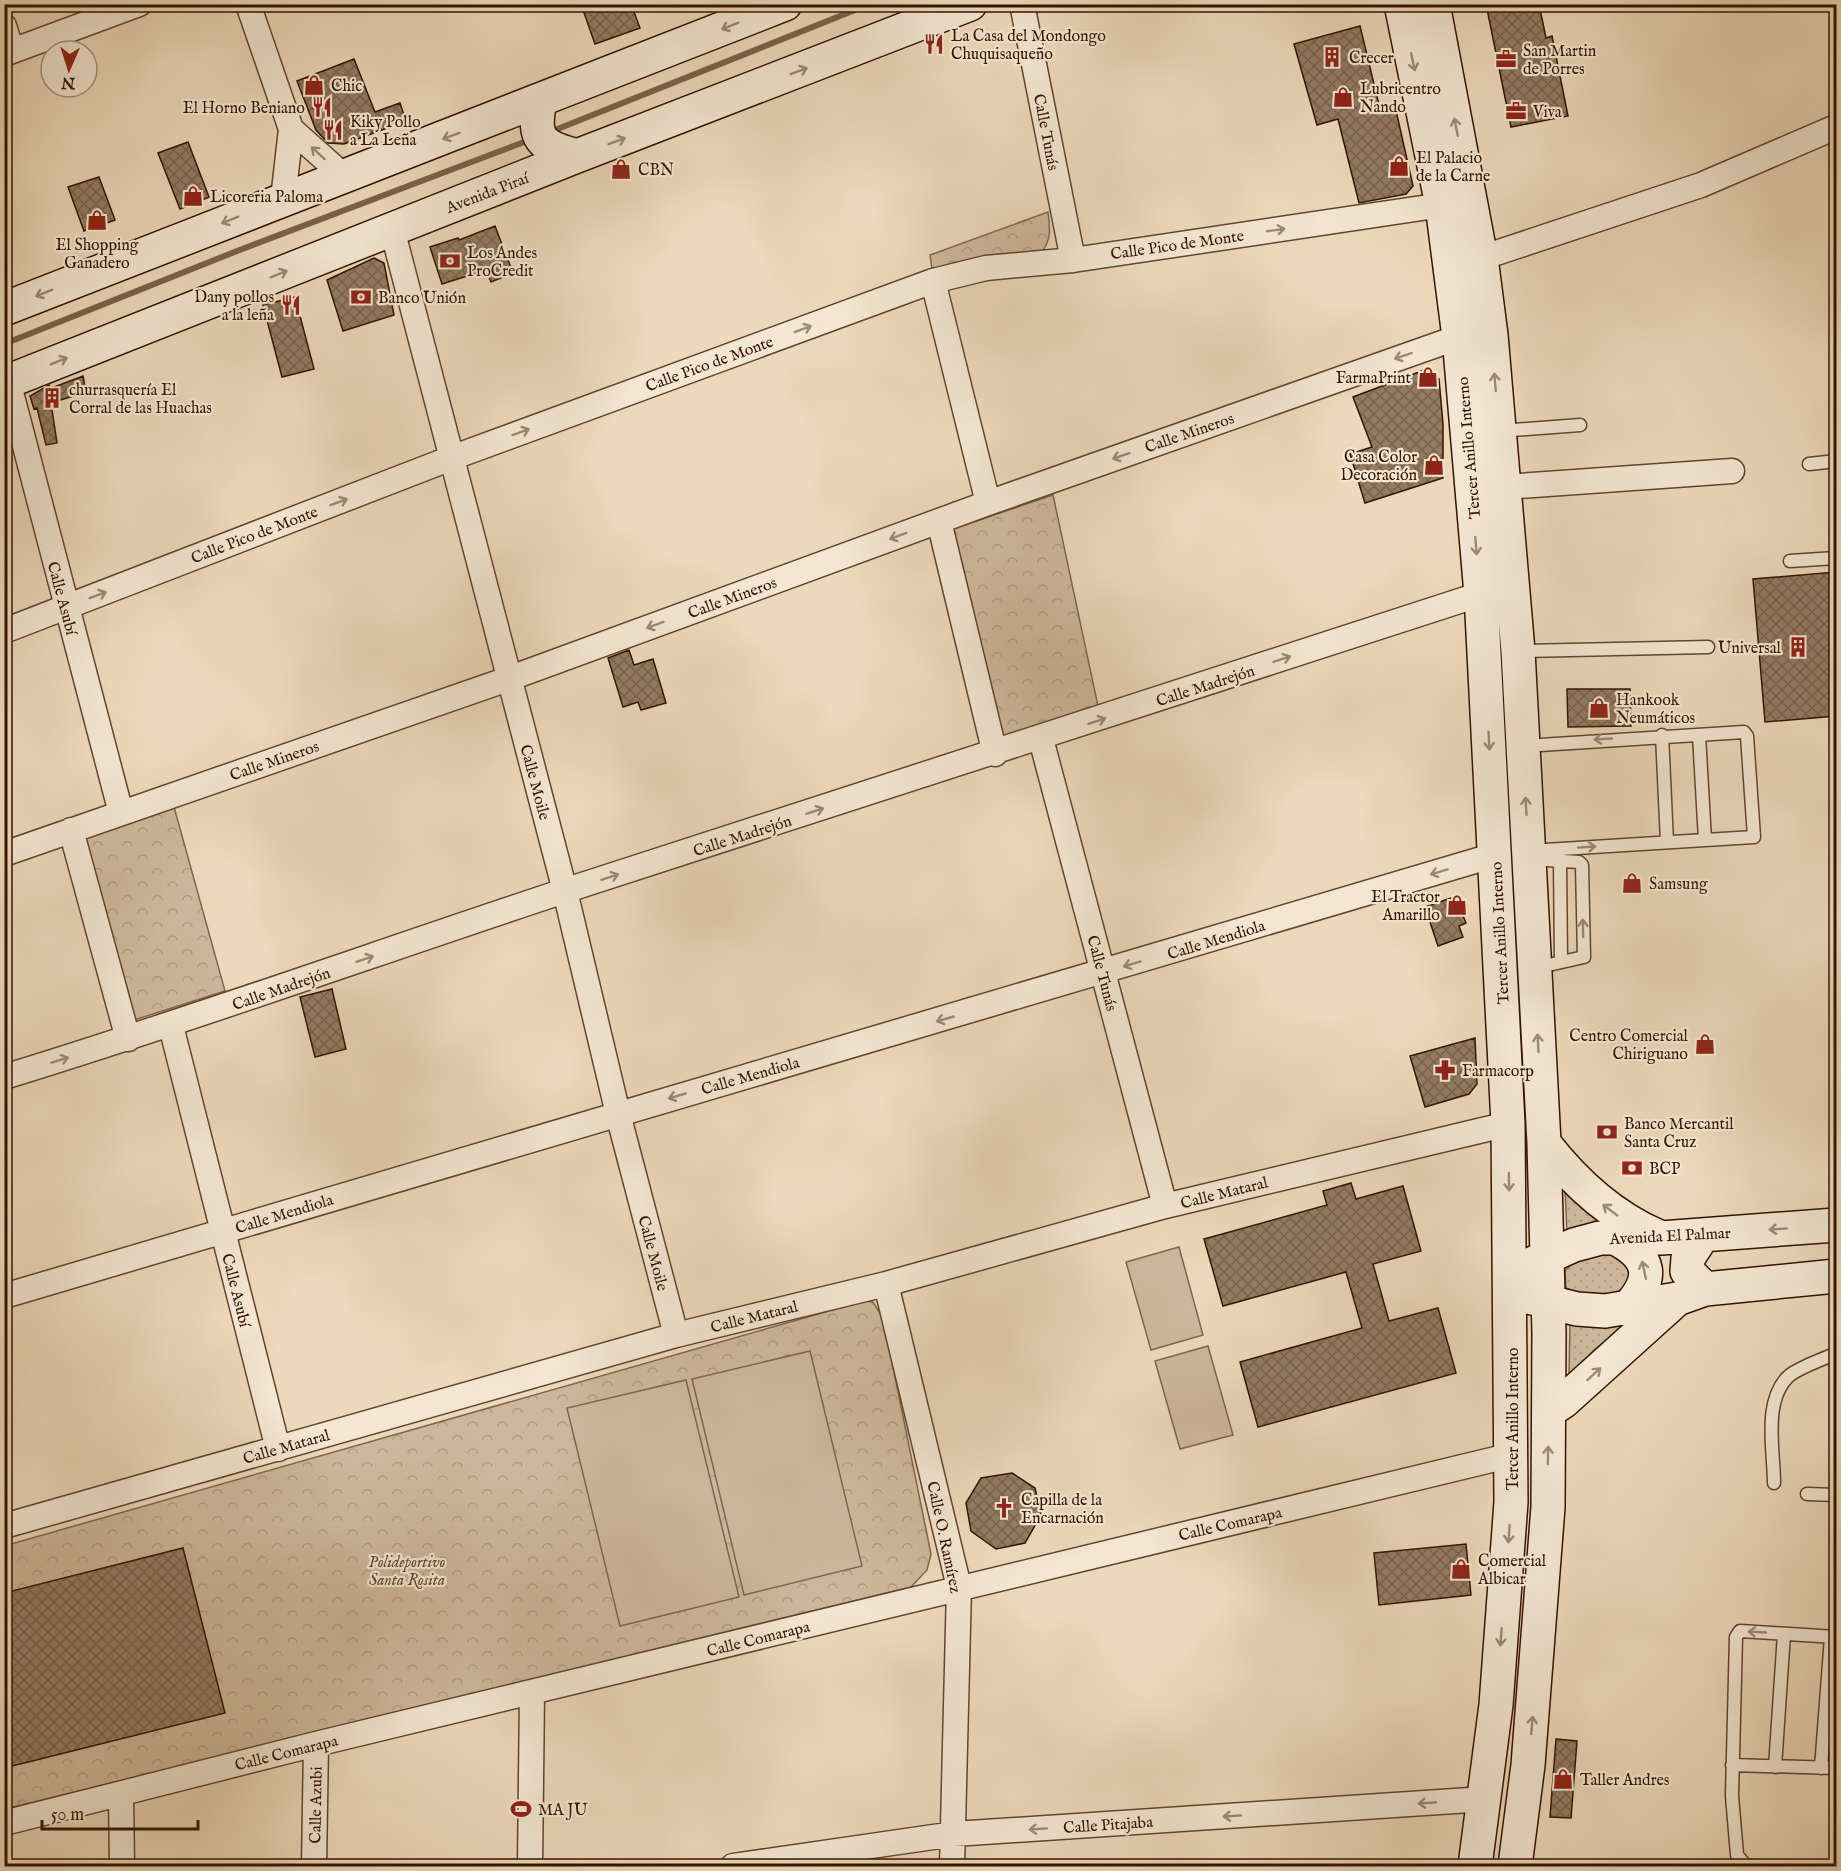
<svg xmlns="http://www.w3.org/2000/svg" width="1841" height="1871" font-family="'IM FELL English',serif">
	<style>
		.grass { fill: url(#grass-dots); stroke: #80664d; stroke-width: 1.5 }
		.forest { fill: url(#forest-crowns); stroke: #80664d; stroke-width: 1.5 }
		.garden { fill: #cdb79a; stroke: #80664d; stroke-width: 1.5 }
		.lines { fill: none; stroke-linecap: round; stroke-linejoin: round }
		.stream { stroke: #7c614a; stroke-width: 6 }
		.building { fill: url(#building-cross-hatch); stroke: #331400; stroke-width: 1.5 }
		.lane-casing { stroke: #61452e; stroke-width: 15 }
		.street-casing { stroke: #61452e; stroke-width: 27 }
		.secondary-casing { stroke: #331400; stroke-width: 36 }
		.lane { stroke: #f3e6d2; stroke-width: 12 }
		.street { stroke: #f3e6d2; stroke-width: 24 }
		.secondary { stroke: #f3e6d2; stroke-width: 33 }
		.oneway { stroke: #9d8874 }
		.labels { text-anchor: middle; stroke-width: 4.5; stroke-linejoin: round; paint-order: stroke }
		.poi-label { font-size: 16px; fill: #331400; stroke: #f3e6d2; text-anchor: start }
		.street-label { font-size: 16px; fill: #331400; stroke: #f3e6d2 }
		.park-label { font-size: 16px; font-style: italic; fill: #61452e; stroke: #f3e6d2 }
	</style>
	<defs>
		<pattern id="grass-dots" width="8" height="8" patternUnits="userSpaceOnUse" patternTransform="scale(1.5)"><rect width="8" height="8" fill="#cdb79a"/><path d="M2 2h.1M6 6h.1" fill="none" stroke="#b09c83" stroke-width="1.8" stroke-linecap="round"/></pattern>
		<pattern id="forest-crowns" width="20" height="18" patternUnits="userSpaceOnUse" patternTransform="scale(1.5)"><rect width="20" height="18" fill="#cdb79a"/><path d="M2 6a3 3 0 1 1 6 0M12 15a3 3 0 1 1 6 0" fill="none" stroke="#b09c83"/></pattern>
		<pattern id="building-cross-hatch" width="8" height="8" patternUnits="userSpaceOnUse" patternTransform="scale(1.5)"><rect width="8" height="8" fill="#937a61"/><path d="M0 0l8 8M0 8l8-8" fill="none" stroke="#79634e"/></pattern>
	</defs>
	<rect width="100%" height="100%" fill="#ecd8ba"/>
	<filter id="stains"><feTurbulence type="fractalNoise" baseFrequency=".00333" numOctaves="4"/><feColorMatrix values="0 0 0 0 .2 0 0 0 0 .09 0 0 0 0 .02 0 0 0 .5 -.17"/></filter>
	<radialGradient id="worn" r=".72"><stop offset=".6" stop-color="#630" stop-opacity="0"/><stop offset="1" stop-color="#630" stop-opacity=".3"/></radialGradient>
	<path class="grass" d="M1565 1187 1604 1223 1567 1234Z
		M1605 1253 1622 1258 1631 1269V1281C1611 1302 1591 1299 1566 1288L1565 1271 1576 1259Z
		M1628 1322 1593 1351 1569 1376 1570 1323Z"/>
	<path class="forest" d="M1048 212C1050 229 1052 239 1041 253L932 269 930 255Z
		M1053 495 1098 706 999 738 950 530Z
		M174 807 225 991 131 1021 82 837Z
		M864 1301 873 1302 883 1318 931 1554 927 1570 911 1587 5 1809 4 1546Z"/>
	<path class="garden" d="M1179 1247 1203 1335 1151 1350 1126 1262Z
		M1208 1346 1233 1435 1180 1449 1155 1361Z
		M810 1351 862 1566 744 1595 692 1379Z
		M686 1380 739 1597 620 1626 567 1408Z"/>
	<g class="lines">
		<path class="stream" d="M550 132 870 4
			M4 344 237 251 532 139"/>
	</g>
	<path class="building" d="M598 4H631L640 28 595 44 583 10Z
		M1486 4H1539L1546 38 1552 36 1568 116 1511 127Z
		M1360 26 1380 109 1395 106 1413 186 1406 194 1359 203 1338 119 1317 125 1294 44Z
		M354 59 375 112 400 103 406 121 344 144 328 143 316 130 297 81Z
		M188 142 209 197 180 209 158 153Z
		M99 177 115 220 84 231 68 187Z
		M495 226 513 273 491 282 486 270 442 284 430 247 458 238 459 240Z
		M374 258 384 263 394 315 343 331 327 280Z
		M295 297 314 369 282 377 263 305Z
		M1424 370 1439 379 1443 424V478L1365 503 1350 454 1372 447 1353 397Z
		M83 376 86 392 51 403 57 443 46 445 37 408 34 409 30 396 49 385V389Z
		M1836 572V716L1765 722 1753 579Z
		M629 650 634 665 653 659 666 703 641 710 638 702 623 707 608 658Z
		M1567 689H1630L1631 726 1568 727Z
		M1454 897 1460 899 1465 912 1462 913 1466 923 1459 926 1463 937 1438 946 1425 907Z
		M332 989 346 1049 315 1057 300 997Z
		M1475 1038 1477 1084 1469 1094 1425 1107 1410 1056Z
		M1351 1183 1356 1199 1403 1186 1421 1251 1373 1264 1389 1321 1438 1308 1456 1373 1258 1427 1240 1362 1362 1328 1346 1272 1223 1306 1204 1239 1327 1205 1323 1191Z
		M1012 1473 1035 1488 1041 1515 1025 1543 996 1549 971 1531 966 1503 981 1478Z
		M1466 1544 1471 1595 1379 1605 1374 1553Z
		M183 1548 225 1713 4 1768V1593Z
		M1556 1739 1577 1741 1571 1818 1550 1817Z"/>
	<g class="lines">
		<g class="lane-casing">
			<path id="lane" d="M1500 431 1580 425
				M1809 464 1836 461
				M1790 561 1836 558
				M1519 651 1708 647
				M1662 735 1667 842
				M1524 746 1744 732 1747 736 1754 837 1705 840 1699 735
				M1529 851 1705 840
				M1530 859 1579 862 1582 865 1584 957 1535 968
				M1560 861 1561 962
				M1774 1483C1774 1451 1762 1399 1790 1375 1802 1366 1822 1360 1836 1353
				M1807 1494 1836 1495
				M1732 1765 1836 1768
				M1775 1767 1784 1634
				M1821 1768 1831 1637
				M1756 1866H1746L1737 1855 1732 1796 1736 1637 1740 1631 1836 1637"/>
		</g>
		<g class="street-casing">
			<path id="street" d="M248 4 291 129 283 199
				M1022 4 1073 260
				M4 26 12 51
				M4 54 139 4
				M291 129 345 177
				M392 229 565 891 618 1114 676 1335
				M1481 258 1701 185 1836 127
				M933 281 988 503
				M8 381 121 813
				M1504 487 1732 471
				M939 521 995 754
				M4 631 454 457 933 281 986 268 1073 260 1442 205
				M1041 739 1165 1206
				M71 830 128 1039
				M4 854 508 679 988 503 1459 337
				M171 1026 278 1449
				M4 1077C194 1019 379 952 567 890 872 791 1177 694 1481 594L1493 583
				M886 1284 959 1587 952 1866
				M4 1296 1495 855
				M4 1526 676 1335 886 1284 1165 1206 1508 1124
				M121 1794 122 1866
				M4 1823 316 1744 1512 1455
				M314 1866 316 1744
				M530 1866 532 1694
				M733 1866 954 1834 1485 1799"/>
		</g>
		<g class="secondary-casing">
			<path id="secondary" d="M1401 4 1442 205 1459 337 1481 594 1508 1124 1511 1502 1496 1705 1475 1866
				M1433 4 1481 258 1491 335 1518 651 1544 1143 1549 1333 1548 1507 1528 1765 1515 1866
				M540 101C532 140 541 146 577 156
				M4 309 785 4
				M4 383 577 156 970 4
				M1544 1143C1575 1183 1611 1216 1657 1236
				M1703 1235 1688 1258 1687 1271 1705 1289
				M1615 1238C1653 1258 1654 1279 1627 1309
				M1529 1265 1574 1245 1600 1238H1661L1836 1225
				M1528 1297 1577 1309 1605 1311 1677 1299 1705 1289 1836 1276
				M1549 1411 1564 1401 1676 1300"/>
		</g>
		<use href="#lane" class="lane"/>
		<use href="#street" class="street"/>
		<use href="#secondary" class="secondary"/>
	</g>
	<defs><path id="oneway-shaft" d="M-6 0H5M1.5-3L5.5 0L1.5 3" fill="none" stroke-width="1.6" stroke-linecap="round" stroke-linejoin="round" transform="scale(1.5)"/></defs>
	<g class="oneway">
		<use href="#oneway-shaft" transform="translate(730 26) rotate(158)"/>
		<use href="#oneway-shaft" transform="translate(1413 62) rotate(78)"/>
		<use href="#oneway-shaft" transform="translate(799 71) rotate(-21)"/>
		<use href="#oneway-shaft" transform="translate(1456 127) rotate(-101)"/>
		<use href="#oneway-shaft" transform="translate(451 136) rotate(159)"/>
		<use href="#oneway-shaft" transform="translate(617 141) rotate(-21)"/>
		<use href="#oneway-shaft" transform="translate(318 153) rotate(-138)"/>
		<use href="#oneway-shaft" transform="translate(230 220) rotate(158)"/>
		<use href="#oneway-shaft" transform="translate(1276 230) rotate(-8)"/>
		<use href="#oneway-shaft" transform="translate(279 274) rotate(-22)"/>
		<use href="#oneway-shaft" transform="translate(44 293) rotate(158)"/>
		<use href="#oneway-shaft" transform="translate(803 329) rotate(-20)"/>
		<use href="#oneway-shaft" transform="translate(1403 356) rotate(161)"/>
		<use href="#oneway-shaft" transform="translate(59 361) rotate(-22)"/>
		<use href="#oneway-shaft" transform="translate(1495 382) rotate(-95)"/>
		<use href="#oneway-shaft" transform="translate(521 432) rotate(-20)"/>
		<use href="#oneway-shaft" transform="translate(1121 456) rotate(161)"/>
		<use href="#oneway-shaft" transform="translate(339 502) rotate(-21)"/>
		<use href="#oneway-shaft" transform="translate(898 536) rotate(160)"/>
		<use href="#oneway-shaft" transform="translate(1476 546) rotate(85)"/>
		<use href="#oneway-shaft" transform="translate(98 595) rotate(-21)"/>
		<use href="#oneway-shaft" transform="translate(655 625) rotate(160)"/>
		<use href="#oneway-shaft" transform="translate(1282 659) rotate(-18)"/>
		<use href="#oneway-shaft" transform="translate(1097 721) rotate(-18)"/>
		<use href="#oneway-shaft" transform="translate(1603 739) rotate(177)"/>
		<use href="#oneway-shaft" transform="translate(1489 741) rotate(87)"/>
		<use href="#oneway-shaft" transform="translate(1526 806) rotate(-93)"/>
		<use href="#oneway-shaft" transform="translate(815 811) rotate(-18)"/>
		<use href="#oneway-shaft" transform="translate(1587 847) rotate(-4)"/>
		<use href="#oneway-shaft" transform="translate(1439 872) rotate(163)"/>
		<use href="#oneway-shaft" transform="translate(610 877) rotate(-18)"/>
		<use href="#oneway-shaft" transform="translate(1583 928) rotate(-91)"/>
		<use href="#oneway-shaft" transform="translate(365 959) rotate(-19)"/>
		<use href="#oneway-shaft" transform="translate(1132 964) rotate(163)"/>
		<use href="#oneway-shaft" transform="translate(945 1019) rotate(164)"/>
		<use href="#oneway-shaft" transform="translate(1538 1043) rotate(-93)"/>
		<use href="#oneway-shaft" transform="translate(60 1060) rotate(-17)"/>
		<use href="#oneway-shaft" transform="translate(677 1096) rotate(164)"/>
		<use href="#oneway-shaft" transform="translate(1509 1182) rotate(89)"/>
		<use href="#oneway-shaft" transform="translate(1610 1210) rotate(-143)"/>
		<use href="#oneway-shaft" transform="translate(1778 1229) rotate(176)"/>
		<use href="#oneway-shaft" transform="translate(1644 1270) rotate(-102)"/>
		<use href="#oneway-shaft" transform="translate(1594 1374) rotate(-42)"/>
		<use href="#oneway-shaft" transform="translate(1548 1455) rotate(-89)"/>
		<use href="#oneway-shaft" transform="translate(1509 1534) rotate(94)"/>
		<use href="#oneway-shaft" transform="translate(1757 1632) rotate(-177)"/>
		<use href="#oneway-shaft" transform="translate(1501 1637) rotate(94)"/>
		<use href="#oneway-shaft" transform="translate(1532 1725) rotate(-85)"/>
		<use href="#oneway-shaft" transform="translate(1427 1803) rotate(176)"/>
		<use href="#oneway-shaft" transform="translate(1232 1816) rotate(176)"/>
		<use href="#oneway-shaft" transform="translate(1038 1829) rotate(176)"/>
	</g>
	<defs>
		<g id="restaurant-bare" transform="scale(1.62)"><path d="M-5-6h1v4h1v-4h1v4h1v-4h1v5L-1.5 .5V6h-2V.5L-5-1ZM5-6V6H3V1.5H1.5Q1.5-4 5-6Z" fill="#8f2418" stroke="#f3e6d2" stroke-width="2.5" paint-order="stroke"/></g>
		<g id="building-bare" transform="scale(1.62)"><path d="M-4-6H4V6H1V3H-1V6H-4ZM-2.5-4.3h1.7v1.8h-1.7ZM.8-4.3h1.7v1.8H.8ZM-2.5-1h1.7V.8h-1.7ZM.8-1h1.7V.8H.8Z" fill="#8f2418" stroke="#f3e6d2" stroke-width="2.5" paint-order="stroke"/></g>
		<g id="office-bare" transform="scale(1.62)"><path d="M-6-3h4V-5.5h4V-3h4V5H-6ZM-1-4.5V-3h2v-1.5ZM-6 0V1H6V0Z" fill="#8f2418" stroke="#f3e6d2" stroke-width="2.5" paint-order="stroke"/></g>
		<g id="shop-bare" transform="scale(1.62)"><path d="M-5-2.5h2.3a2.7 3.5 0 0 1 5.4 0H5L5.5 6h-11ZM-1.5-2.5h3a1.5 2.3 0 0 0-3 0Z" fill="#8f2418" stroke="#f3e6d2" stroke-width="2.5" paint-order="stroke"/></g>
		<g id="bank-bare" transform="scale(1.62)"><path d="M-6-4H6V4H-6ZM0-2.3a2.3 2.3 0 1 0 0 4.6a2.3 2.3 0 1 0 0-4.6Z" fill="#8f2418" stroke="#f3e6d2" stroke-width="2.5" paint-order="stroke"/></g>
		<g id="pharmacy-bare" transform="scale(1.62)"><path d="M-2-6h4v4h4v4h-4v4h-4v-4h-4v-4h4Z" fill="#8f2418" stroke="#f3e6d2" stroke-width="2.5" paint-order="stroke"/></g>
		<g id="church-bare" transform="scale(1.62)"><path d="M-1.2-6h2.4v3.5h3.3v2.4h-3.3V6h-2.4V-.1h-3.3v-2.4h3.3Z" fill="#8f2418" stroke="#f3e6d2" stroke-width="2.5" paint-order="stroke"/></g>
		<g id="stadium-bare" transform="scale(1.62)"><path d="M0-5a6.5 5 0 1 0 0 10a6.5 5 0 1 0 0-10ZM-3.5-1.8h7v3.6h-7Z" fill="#8f2418" stroke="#f3e6d2" stroke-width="2.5" paint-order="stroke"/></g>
	</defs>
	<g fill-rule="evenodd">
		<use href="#restaurant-bare" x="934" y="44"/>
		<use href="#building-bare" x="1332" y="57"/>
		<use href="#office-bare" x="1506" y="59"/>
		<use href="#shop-bare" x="314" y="85"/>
		<use href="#shop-bare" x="1343" y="97"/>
		<use href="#restaurant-bare" x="322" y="107"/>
		<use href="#office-bare" x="1516" y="111"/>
		<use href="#restaurant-bare" x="333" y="130"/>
		<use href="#shop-bare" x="1399" y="166"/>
		<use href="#shop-bare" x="621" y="169"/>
		<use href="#shop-bare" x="193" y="196"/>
		<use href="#shop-bare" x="97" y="220"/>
		<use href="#bank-bare" x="450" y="261"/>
		<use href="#bank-bare" x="361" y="297"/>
		<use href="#restaurant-bare" x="291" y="305"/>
		<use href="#shop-bare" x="1428" y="377"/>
		<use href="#building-bare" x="52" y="398"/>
		<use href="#shop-bare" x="1434" y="465"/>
		<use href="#building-bare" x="1798" y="647"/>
		<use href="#shop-bare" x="1599" y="708"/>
		<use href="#shop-bare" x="1632" y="883"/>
		<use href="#shop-bare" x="1457" y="905"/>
		<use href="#shop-bare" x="1705" y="1044"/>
		<use href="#pharmacy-bare" x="1445" y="1070"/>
		<use href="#bank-bare" x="1607" y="1132"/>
		<use href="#bank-bare" x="1632" y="1168"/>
		<use href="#church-bare" x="1004" y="1508"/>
		<use href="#shop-bare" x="1461" y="1569"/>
		<use href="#shop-bare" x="1563" y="1779"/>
		<use href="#stadium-bare" x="521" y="1809"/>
	</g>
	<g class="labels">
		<g class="poi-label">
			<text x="951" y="41">La Casa del Mondongo<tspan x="951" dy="18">Chuquisaqueño</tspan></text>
			<text x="1523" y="56">San Martin<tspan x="1523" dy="18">de Porres</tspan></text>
			<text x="1349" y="63">Crecer</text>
			<text x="331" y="91">Chic</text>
			<text x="1360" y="94">Lubricentro<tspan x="1360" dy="18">Nando</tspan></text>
			<text x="305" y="113" text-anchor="end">El Horno Beniano</text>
			<text x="1533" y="117">Viva</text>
			<text x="350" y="127">Kiky Pollo<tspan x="350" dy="18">a La Leña</tspan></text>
			<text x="1416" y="163">El Palacio<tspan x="1416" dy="18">de la Carne</tspan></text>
			<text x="638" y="175">CBN</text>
			<text x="210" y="202">Licoreria Paloma</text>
			<text x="97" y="250" text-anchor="middle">El Shopping<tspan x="97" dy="18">Ganadero</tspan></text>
			<text x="467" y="258">Los Andes<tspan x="467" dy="18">ProCredit</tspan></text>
			<text x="274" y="302" text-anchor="end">Dany pollos<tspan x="274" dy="18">a la leña</tspan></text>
			<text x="378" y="303">Banco Unión</text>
			<text x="1411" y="383" text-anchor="end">FarmaPrint</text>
			<text x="69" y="395">churrasquería El<tspan x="69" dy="18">Corral de las Huachas</tspan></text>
			<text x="1417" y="462" text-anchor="end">Casa Color<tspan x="1417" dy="18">Decoración</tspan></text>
			<text x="1781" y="653" text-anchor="end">Universal</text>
			<text x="1616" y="705">Hankook<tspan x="1616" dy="18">Neumáticos</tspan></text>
			<text x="1649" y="889">Samsung</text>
			<text x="1440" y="902" text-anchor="end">El Tractor<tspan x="1440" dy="18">Amarillo</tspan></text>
			<text x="1688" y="1041" text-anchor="end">Centro Comercial<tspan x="1688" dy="18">Chiriguano</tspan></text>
			<text x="1462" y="1076">Farmacorp</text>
			<text x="1624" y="1129">Banco Mercantil<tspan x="1624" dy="18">Santa Cruz</tspan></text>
			<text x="1649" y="1174">BCP</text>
			<text x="1021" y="1505">Capilla de la<tspan x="1021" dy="18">Encarnación</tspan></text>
			<text x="1478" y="1566">Comercial<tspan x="1478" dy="18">Albicar</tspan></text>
			<text x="1580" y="1785">Taller Andres</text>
			<text x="538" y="1815">MA JU</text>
		</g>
		<g class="street-label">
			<text transform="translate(1047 132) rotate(79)" y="6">Calle Tunás</text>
			<text transform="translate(487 192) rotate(-21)" y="6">Avenida Piraí</text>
			<text transform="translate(1177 244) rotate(-8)" y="6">Calle Pico de Monte</text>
			<text transform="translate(709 363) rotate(-20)" y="6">Calle Pico de Monte</text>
			<text transform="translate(1189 432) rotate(-19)" y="6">Calle Mineros</text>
			<text transform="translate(1468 448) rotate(-95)" y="6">Tercer Anillo Interno</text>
			<text transform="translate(254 534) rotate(-21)" y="6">Calle Pico de Monte</text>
			<text transform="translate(732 597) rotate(-20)" y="6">Calle Mineros</text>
			<text transform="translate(63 598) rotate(75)" y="6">Calle Asubí</text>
			<text transform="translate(1205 685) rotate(-18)" y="6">Calle Madrejón</text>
			<text transform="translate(274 760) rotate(-19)" y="6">Calle Mineros</text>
			<text transform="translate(536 782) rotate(75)" y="6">Calle Moile</text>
			<text transform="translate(742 835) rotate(-18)" y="6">Calle Madrejón</text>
			<text transform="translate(1499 933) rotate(-93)" y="6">Tercer Anillo Interno</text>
			<text transform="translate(1216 939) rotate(-17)" y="6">Calle Mendiola</text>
			<text transform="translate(1103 973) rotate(75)" y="6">Calle Tunás</text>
			<text transform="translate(281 988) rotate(-19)" y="6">Calle Madrejón</text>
			<text transform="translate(750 1075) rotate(-16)" y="6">Calle Mendiola</text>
			<text transform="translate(1224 1192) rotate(-14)" y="6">Calle Mataral</text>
			<text transform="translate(284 1213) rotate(-17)" y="6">Calle Mendiola</text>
			<text transform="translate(1670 1235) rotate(-3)" y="6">Avenida El Palmar</text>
			<text transform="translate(654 1253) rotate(75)" y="6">Calle Moile</text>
			<text transform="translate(237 1290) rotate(76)" y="6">Calle Asubí</text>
			<text transform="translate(754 1316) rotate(-14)" y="6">Calle Mataral</text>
			<text transform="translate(1512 1419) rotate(-90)" y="6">Tercer Anillo Interno</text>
			<text transform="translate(286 1446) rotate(-16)" y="6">Calle Mataral</text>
			<text transform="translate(1230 1523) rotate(-13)" y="6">Calle Comarapa</text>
			<text transform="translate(945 1537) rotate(78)" y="6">Calle O. Ramírez</text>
			<text transform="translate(758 1638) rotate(-14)" y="6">Calle Comarapa</text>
			<text transform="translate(286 1752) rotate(-14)" y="6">Calle Comarapa</text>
			<text transform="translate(315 1805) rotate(-89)" y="6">Calle Azubi</text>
			<text transform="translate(1108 1824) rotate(-4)" y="6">Calle Pitajaba</text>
		</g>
		<g class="park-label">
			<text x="407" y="1567">Polideportivo<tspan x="407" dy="18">Santa Rosita</tspan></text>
		</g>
	</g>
	<rect width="1841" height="1871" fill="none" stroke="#ecd8ba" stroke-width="24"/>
	<rect x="6" y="6" width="1829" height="1859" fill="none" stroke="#331400" stroke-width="3"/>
	<rect x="12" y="12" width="1817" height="1847" fill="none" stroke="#331400" stroke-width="1.5"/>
	<g transform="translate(69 69) rotate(183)"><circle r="28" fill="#f3e6d2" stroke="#a6927e" stroke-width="1.5"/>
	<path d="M0-4.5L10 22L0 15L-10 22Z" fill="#8f2418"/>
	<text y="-9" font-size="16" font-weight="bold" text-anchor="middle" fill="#331400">N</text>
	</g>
	<path d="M42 1820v9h156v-9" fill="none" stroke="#331400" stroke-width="3"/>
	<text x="51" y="1820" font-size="18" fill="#331400" stroke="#f3e6d2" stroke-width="4.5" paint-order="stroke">50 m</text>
	<rect width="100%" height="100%" filter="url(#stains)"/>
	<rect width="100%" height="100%" fill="url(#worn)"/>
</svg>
